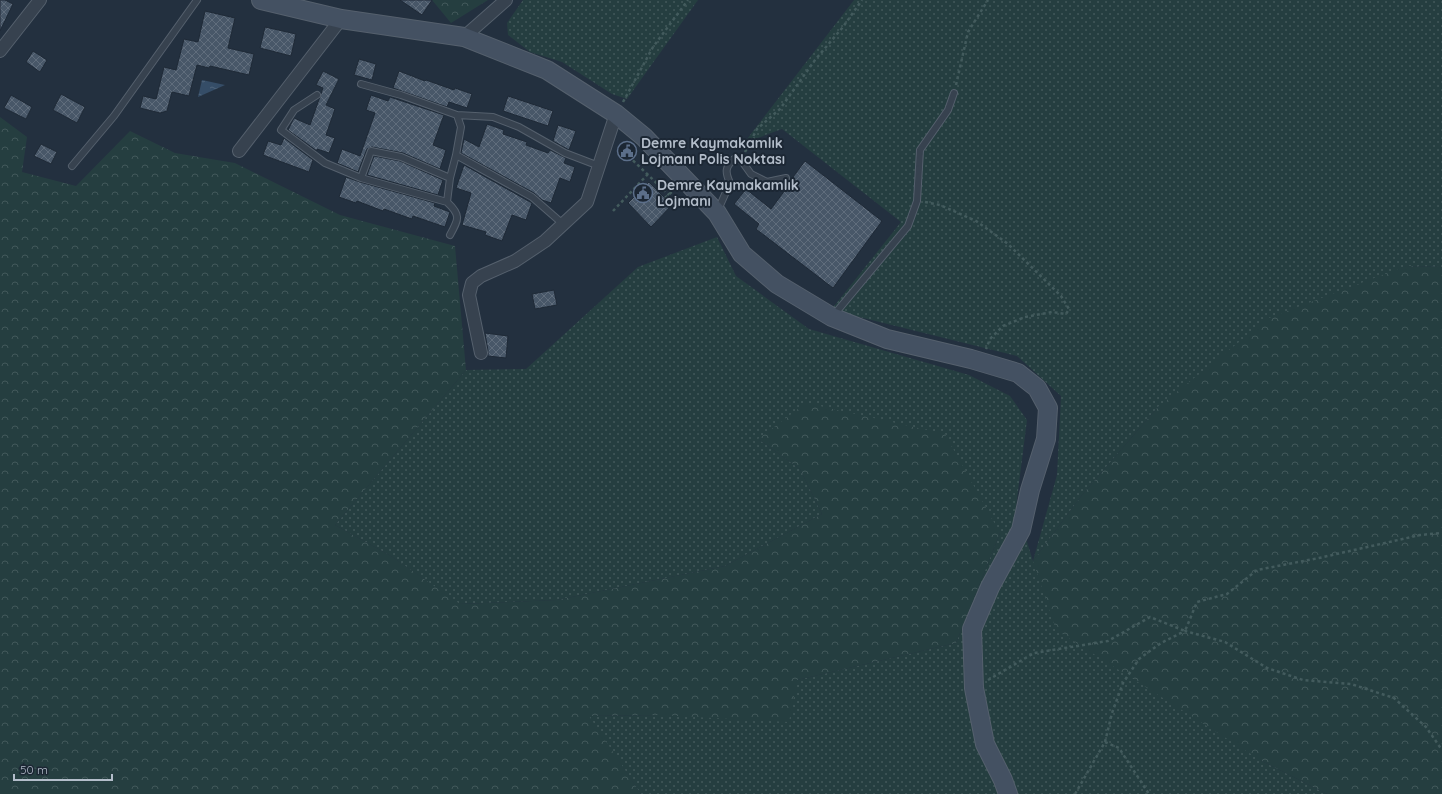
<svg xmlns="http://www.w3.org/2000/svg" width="1442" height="794" font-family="Quicksand,sans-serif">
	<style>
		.grass { fill: url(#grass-dots) }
		.forest { fill: url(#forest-crowns) }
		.water { fill: url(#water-ripples) }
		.building { fill: url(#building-cross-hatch); stroke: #1e2936 }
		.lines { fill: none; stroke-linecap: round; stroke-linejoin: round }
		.lane-casing { stroke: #55606d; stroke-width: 8 }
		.street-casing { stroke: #55606d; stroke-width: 14 }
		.secondary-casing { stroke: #55606d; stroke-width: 20 }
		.path { stroke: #435b5d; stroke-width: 2.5; stroke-dasharray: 3 3; stroke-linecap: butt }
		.lane { stroke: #37424f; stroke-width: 6 }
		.street { stroke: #37424f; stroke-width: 12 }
		.secondary { stroke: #445162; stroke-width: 18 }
		.labels { text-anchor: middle; stroke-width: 4; stroke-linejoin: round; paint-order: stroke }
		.poi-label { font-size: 14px; font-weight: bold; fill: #b3bdca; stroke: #1c2734; text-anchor: start }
	</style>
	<defs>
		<pattern id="grass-dots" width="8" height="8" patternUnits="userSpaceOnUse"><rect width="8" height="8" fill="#253e40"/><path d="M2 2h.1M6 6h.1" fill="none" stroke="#42585a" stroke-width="1.8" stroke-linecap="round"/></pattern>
		<pattern id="forest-crowns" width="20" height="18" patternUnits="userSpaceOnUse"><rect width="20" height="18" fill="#253e40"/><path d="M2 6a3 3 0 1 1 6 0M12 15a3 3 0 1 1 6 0" fill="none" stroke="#42585a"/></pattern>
		<pattern id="water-ripples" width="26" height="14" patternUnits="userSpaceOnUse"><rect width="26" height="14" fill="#354d67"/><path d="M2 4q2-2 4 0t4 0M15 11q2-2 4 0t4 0" fill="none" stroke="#50657b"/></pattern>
		<pattern id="building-cross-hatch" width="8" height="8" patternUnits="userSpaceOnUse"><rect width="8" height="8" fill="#485768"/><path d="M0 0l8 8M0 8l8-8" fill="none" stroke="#606d7c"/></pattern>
	</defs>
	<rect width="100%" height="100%" fill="#23303f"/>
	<path class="grass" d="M523 0H698L627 99 612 94 562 62 530 52 508 35 507 23Z
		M854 0H1442V267L1406 266 1158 407 1082 495 1033 561 1262 761 1327 794H641L588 716 659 715 797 680 956 643 1000 533 758 439 800 469 822 514 725 566 557 600 459 604 391 556 335 525 466 370 526 369 638 267 717 237 736 276 809 329 969 375 1010 396 1027 420 1016 507 1033 561 1057 475 1061 396 1017 356 831 310 901 222 782 129 744 143Z"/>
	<path class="forest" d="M432 0H488L451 23Z
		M0 117 27 137 22 172 76 186 130 131 175 153 235 163 340 215 455 246 466 370 335 525 391 556 460 604 557 600 725 566 822 514 800 469 758 439 806 403 945 434 1000 533 956 643 797 680 789 722 659 715 589 716 641 794H0Z
		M1406 266 1442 267V794H1327L1262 761 1056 630 1033 561 1082 495 1158 407 1269 318Z"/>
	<path class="water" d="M202 80 225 85 198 97Z"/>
	<path class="building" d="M0 0H5L13 4 0 31Z
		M400 0H432L422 15Z
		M205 11 235 18 228 48 254 54 249 75 210 66 209 68 197 65 189 96 172 92 167 111 160 113 140 108 143 96 156 99 164 67 176 70 184 39 198 42Z
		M265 27 296 34 291 56 260 48Z
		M33 51 47 60 40 72 26 62Z
		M359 59 376 64 372 80 354 75Z
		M323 71 339 79 326 105 335 109 326 135 335 138 329 153 317 149V151L288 130 294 118 310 125 323 88 316 85Z
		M399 71 425 81 426 80 454 90 455 88 472 94 467 108 449 102 447 107 393 88Z
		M61 94 85 107 77 123 53 110Z
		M11 95 32 107 26 119 4 108Z
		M371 95 388 101 390 97 444 115 433 145 446 150 440 169 403 153 372 147 367 149 358 172 337 163 342 149 360 156 375 113 366 110Z
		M508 96 553 111 548 126 503 111Z
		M487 124 504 130 503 134 527 142 526 145 548 153 550 150 566 158 564 163 575 167 570 182 560 178 551 203 542 200 534 193 461 153 464 139 479 147Z
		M558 125 576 131 569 150 553 141Z
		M284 138 313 160 309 172 263 155 268 141 281 145Z
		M41 144 57 152 51 164 34 156Z
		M374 156 400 161 443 180 438 195 367 175Z
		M805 161 882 221 833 288 756 229 759 224 734 204 746 189 771 209 794 178 793 177Z
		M464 165 532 203 526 220 512 215 502 241 485 235 486 232 462 225 471 193 456 188Z
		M346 177 360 182 435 203 434 206 450 212 445 227 413 216 412 219 384 209 383 211 357 201 356 203 339 197Z
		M649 182 672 205 651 227 628 203Z
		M554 290 557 305 535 309 532 294Z
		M485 333 508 336 506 358 488 356V351Z"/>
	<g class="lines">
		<g class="lane-casing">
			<path id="lane" d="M361 84 401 95 457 115 493 117 519 127 565 153 599 166
				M317 95 294 110 281 130 325 163 361 178 447 202 450 178 456 155 461 127 457 115
				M456 155 532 197 563 224
				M72 166 114 116 197 0
				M361 178 371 151 401 157 450 178
				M447 202C461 215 459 219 450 235
				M718 210 730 183C725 172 725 167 734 159L741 160 751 174 767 182 786 178
				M833 316 908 226 917 201 920 150 948 110 954 93"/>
		</g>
		<g class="street-casing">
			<path id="street" d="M464 37 506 0
				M0 51 40 0
				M239 151 341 19
				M481 353 469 295 472 283 481 276 515 261 545 241 587 202 616 114"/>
		</g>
		<g class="secondary-casing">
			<path id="secondary" d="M261 0 341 19 464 37 547 70 616 114 644 137 717 213 742 254 777 284 832 317 887 339 971 359 1018 373 1037 388 1048 408 1046 439 1030 490 1021 530 990 587 972 629 974 688 985 744 1003 780 1008 794"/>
		</g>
		<path class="path" d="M956 85 968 32 988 0
			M623 102 653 47 688 0
			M620 148 669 195
			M745 152 757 129 780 109 815 60 843 27 862 0
			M665 198 675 189
			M925 202 940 205 976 221 1008 244 1061 296 1069 309 1066 314 1052 312 1025 317 1003 326 990 339 986 349
			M613 211 648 174
			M988 680 1034 653 1108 641 1150 617 1185 631 1197 602 1227 594 1257 570 1319 558 1420 535 1442 533
			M1105 742 1112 713 1123 683 1139 659 1161 643 1185 631 1225 642 1267 668 1303 680 1351 684 1394 698 1426 727 1442 750
			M1075 794 1105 742 1119 748 1149 794"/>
		<use href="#lane" class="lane"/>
		<use href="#street" class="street"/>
		<use href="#secondary" class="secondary"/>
	</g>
	<defs>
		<g id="civic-ring" transform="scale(1)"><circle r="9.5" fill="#1c2734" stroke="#5c6f8a" stroke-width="1.5"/><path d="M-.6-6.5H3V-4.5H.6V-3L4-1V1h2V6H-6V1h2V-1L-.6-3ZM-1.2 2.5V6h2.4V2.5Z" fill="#5c6f8a"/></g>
	</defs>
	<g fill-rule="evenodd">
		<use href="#civic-ring" x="627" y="151"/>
		<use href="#civic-ring" x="643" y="193"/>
	</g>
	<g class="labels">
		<g class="poi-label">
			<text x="641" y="148">Demre Kaymakamlık<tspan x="641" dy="16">Lojmanı Polis Noktası</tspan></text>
			<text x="657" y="190">Demre Kaymakamlık<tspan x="657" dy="16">Lojmanı</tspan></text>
		</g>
	</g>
	<path d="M14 774v6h98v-6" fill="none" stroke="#b3bdca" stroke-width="2"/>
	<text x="20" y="774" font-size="12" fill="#b3bdca" stroke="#1c2734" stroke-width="3" paint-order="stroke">50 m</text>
</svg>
